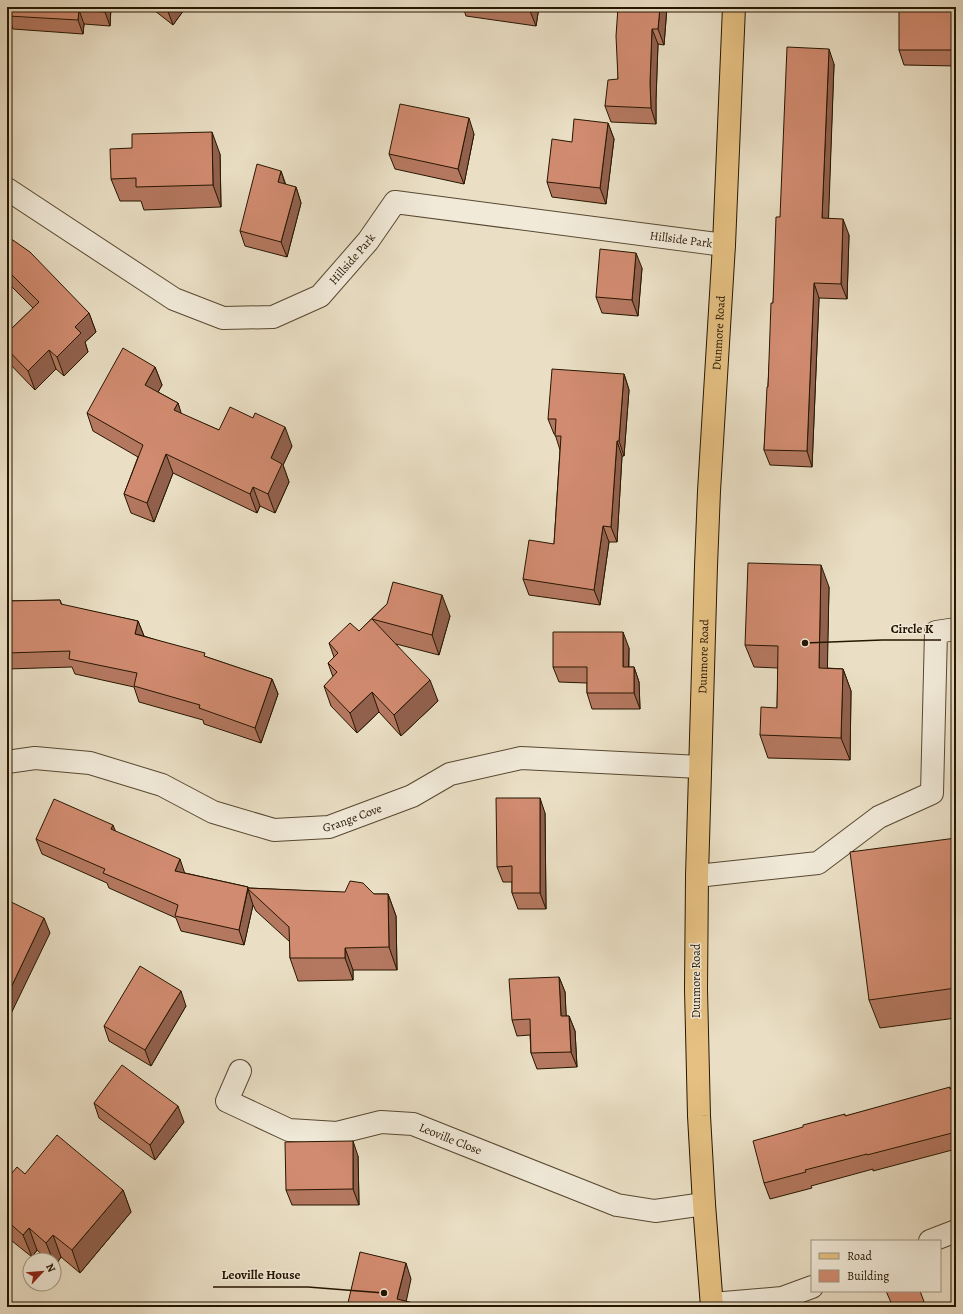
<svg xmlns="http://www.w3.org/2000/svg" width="963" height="1314" font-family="Alegreya,serif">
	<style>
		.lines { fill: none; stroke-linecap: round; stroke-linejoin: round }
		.minor-casing { stroke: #574831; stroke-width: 24 }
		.major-casing { stroke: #261600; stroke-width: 24 }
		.minor { stroke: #f1ead9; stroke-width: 22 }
		.major { stroke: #e5c082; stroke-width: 22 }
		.wall { fill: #b47860; stroke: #261600 }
		.shaded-wall { fill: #92614e; stroke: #261600 }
		.building { fill: #d18b70; stroke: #261600 }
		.labels { text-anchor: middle; stroke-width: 3; stroke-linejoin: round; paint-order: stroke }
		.street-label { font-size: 12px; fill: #261600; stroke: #f1ead9 }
		.leader { fill: none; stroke: #261600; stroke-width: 1.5 }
		.callout-dot { fill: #261600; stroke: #f1ead9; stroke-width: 1.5 }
		.callout-label { font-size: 13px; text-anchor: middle; font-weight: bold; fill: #261600; stroke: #f1ead9; stroke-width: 3; stroke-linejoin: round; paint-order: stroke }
	</style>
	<rect width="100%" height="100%" fill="#eadfc5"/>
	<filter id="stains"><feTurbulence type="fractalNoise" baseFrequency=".005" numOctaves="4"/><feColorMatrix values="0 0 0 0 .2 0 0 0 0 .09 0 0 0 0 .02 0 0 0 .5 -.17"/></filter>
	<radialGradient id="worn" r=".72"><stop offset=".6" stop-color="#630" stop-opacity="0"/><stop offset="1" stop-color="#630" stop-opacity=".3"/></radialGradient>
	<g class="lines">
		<g class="minor-casing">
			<g id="minor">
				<path id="s1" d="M7 189 174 299 223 318 273 317 320 296 368 241 395 202 724 245"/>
				<path id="s2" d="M7 762 35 758 90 763 162 785 213 812 274 830 329 827 412 796 450 774 521 758 700 767"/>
				<path d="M697 876 818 863 879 817 932 793 936 632 956 629"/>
				<path id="s3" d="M240 1071 227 1101 289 1130 337 1133 381 1122 413 1124 617 1205 655 1211 704 1204"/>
				<path d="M930 1241 956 1231"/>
				<path d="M712 1304 782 1298 812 1287"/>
			</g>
		</g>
		<g class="major-casing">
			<g id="major">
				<path id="s4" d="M712 1307 704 1204 699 1116 696 989 697 876 706 566 709 491 724 245 734 7"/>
			</g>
		</g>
		<use href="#minor" class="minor"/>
		<use href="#major" class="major"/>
	</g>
	<path class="wall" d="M9 7H111L110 26 84 24 83 34 13 29 8 16Z
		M150 7H186L173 25Z
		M463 7H539L536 26 466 16Z
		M618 7H667L664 45 658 44 656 99V124L611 122 605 106 618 79Z
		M956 7V66L904 65 899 50Z
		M834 64 828 219 849 235 847 299 819 298 812 467 770 465 764 450 773 303 780 217Z
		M608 123 614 139 606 204 552 197 547 182Z
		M474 134 464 184 395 169 389 154Z
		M220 154 221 207 144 210 141 201H120L111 179Z
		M281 171 286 185 296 187 301 203 287 257 245 246 240 231Z
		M7 236 89 313 96 332 85 342 88 352 64 376 56 369 35 390 7 361V333L33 308 9 284 7 286Z
		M642 268 638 316 602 313 596 297Z
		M155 367 162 385 158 392 178 403 181 414 219 430 292 446 283 465 289 482 275 513 260 506 257 513 173 473 154 522 131 513 124 494 138 457 93 431 87 413Z
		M624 374 629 390 624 456H622L617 542H609L600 605 529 595 523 579 554 544 560 450 555 434H554L548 419Z
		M829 587 827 668 843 669 851 691 850 760 768 758 760 735 777 708 778 668 754 667 745 645Z
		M60 600 62 605 138 621 144 636 272 679 278 694 261 743 204 724 203 720 139 702 134 687 75 674 72 667 7 669V601Z
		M387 604 450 616 439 655 396 644 438 701 401 736 379 712 357 733 331 706 324 686 333 677 328 663 334 657 329 643 359 631Z
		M629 648V667H634L639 682 640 709H592L587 693V683L559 682 553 667Z
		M545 813 546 909H518L512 893V882H503L497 867Z
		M115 831 185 873 248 887 249 888 374 894H388L396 916 397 970H353V980L298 981 290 958V942L256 911 253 905 244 945 181 931 176 918 109 888 107 883 42 854 36 839Z
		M956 838V1018L880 1028 869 1000Z
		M559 977 565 992 566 1016H569L575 1031 577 1067 537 1069 531 1053 530 1035 517 1036 512 1020Z
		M186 1006 151 1066 109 1041 104 1026Z
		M956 1087V1149L873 1171V1169L811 1186 812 1188 770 1199 764 1183 846 1116Z
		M94 1103 184 1122 155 1160 99 1118Z
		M358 1156 359 1205H292L286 1190Z
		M25 1174 123 1190 131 1212 80 1273 61 1257 55 1266 54 1265V1260H48L37 1250 32 1257 7 1237V1179Z"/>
	<path class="shaded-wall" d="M105 7H111L110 26 105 12Z
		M169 7H186L173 25 167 9Z
		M531 7H539L536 26 530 11Z
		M660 7H667L664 45 658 29Z
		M79 10 84 24 83 34 78 20Z
		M652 29 658 44 656 99V124L651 108 650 83Z
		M829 49 834 64 828 234 822 218Z
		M469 118 474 134 464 184 458 169Z
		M608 123 614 139 606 204 600 188Z
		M212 132 220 154 221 207 213 185Z
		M281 171 286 187 278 182Z
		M296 187 301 203 287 257 281 242Z
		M843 219 849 235 847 299 841 284Z
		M636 253 642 268 638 316 632 300Z
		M7 279 9 284 7 286Z
		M814 283 819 298 812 467 807 451Z
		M89 313 96 332 85 342 88 352 64 376 57 357 75 327Z
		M49 350 56 369 35 390 28 371Z
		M155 367 162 385 152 403 145 385Z
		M624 374 629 390 624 456 619 441Z
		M178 403 184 422 174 410Z
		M285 427 292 446 283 465 289 482 275 513 268 494 271 458Z
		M617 441 622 456 617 542 611 527Z
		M166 454 173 473 154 522 147 503Z
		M253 487 260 506 257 513 250 494Z
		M603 526 609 542 600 605 594 590Z
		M821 565 829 587 827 690 819 668Z
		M442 595 450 616 439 655 432 635Z
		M138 621 144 636 135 634Z
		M623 632 629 648 628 682 623 667Z
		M634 667 639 682 640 709 634 693Z
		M843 669 851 691 850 760 841 738Z
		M272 679 278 694 261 743 255 728Z
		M430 680 438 701 401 736 394 715Z
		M372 692 379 712 357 733 350 713Z
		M540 798 545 813 546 909 540 893Z
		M113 825 119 840 111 829Z
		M180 859 185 874 175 871Z
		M248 889 253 905 244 945 239 930Z
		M388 894 396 916 397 970 389 947Z
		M44 918 50 933 7 1022V996Z
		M345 948 353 970V980L345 958Z
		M559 977 565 992 567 1032 561 1016Z
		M181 991 186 1006 151 1066 145 1050Z
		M569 1016 575 1031 577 1067 571 1052Z
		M178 1106 184 1122 155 1160 150 1145Z
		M353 1141 358 1156 359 1205 353 1189Z
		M123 1190 131 1212 80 1273 72 1250Z
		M29 1228 37 1250 32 1257 23 1235Z
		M53 1235 61 1257 55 1266 54 1260H53L46 1243Z
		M406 1263 411 1279 405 1307 397 1299Z"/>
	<path class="building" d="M9 7H105V12L79 10 78 20 8 16Z
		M505 7H531L530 11Z
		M618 7H660L658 29H652L650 83 651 108 605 106 608 80 618 79 616 36Z
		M899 7H956V50H899Z
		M787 47 829 49 822 218 843 219 841 284 814 283 807 451 764 450 767 387H768L771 303H773L776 217H780Z
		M400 104 469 118 458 169 389 154Z
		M574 119 608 123 600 188 547 182 552 139 572 142Z
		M212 132 213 185 136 187V178L111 179 110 149 132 148V134Z
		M257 164 281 171 278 182 296 187 281 242 240 231Z
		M7 236 30 252 89 313 75 327 81 333 57 357 49 350 28 371 7 349V333L39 302 7 270Z
		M600 249 636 253 632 300 596 297Z
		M123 348 155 367 145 385 178 403 174 410 219 430 230 407 253 418 255 413 285 427 271 458 282 464 268 494 253 487 250 494 166 454 147 503 124 494 143 445 87 413Z
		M552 369 624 374 619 441H617L611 527 603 526 594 590 523 579 529 540 554 544 561 436H555L556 419H548Z
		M748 563 821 565 819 668 843 669 841 738 760 735 761 707 777 708 778 646 745 645Z
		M393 582 442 595 432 635 372 619 430 680 394 715 372 692 350 713 324 686 337 672 328 663 338 653 329 643 350 623 359 631 387 604Z
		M60 600 61 604 138 621 135 634 205 653 204 656 272 679 255 728 199 708 200 705 134 686 137 673 69 659 70 651 7 653V601Z
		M553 632H623V667H634V693H587V667H553Z
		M496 798H540V893H512V866L497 867Z
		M54 799 113 825 111 829 180 859 175 871 248 887 239 930 175 916 178 905 103 873 105 869 36 839Z
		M956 838V988L869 1000 850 852Z
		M350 881 363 883 374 894H388L389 947 345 948V958H290L289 927 247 888 345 892Z
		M7 900 44 918 7 996Z
		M140 966 181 991 145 1050 104 1026Z
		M559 977 561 1016H569L571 1052 531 1053 530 1019 512 1020 509 979Z
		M122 1065 178 1106 150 1145 94 1103Z
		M950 1087V1089L956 1087V1132L867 1155V1154L805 1170 806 1172 764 1183 753 1141 803 1127V1125L845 1114V1116Z
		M57 1135 123 1190 72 1250 53 1235 46 1243 29 1228 23 1235 7 1221V1179L17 1167 25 1174Z
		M353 1141V1189L286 1190 285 1142Z
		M360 1252 406 1263 397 1299 430 1307H347Z
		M886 1291H920L926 1307H893Z"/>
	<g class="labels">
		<g class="street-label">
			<text dy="4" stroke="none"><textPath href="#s1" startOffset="763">Hillside Park</textPath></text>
			<text dy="4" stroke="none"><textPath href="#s1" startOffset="403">Hillside Park</textPath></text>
			<text dy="4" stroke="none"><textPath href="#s4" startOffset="975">Dunmore Road</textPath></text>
			<text dy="4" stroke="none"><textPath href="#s4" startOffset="651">Dunmore Road</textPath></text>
			<text dy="4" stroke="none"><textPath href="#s2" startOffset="360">Grange Cove</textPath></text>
			<text transform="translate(696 981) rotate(-90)" y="4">Dunmore Road</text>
			<text dy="4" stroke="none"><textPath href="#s3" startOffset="267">Leoville Close</textPath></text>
		</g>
	</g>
	<path class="leader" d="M805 643L882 640H941M384 1293L308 1287H213"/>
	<g class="callout-dot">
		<circle cx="805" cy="643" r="4"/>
		<circle cx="384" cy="1293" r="4"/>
	</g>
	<g class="callout-label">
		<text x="912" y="633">Circle K</text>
		<text x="261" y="1279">Leoville House</text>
	</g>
	<rect width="963" height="1314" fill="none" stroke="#eadfc5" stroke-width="24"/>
	<rect x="8" y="8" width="947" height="1298" fill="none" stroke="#261600" stroke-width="2"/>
	<rect x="12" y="12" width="939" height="1290" fill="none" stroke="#261600"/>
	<rect x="811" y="1240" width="130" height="52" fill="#f1ead9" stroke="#a09582"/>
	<rect x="819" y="1253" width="20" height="6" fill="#e5c082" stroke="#a09582"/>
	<text x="847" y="1260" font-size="12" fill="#261600">Road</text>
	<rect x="819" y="1270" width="20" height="12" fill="#d18b70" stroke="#a09582"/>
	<text x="847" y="1280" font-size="12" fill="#261600">Building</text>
	<g transform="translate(42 1272) rotate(64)"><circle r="19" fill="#f1ead9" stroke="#a09582"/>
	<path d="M0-3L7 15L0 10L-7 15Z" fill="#8f2418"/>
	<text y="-6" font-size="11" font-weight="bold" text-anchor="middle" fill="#261600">N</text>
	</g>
	<rect width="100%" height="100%" filter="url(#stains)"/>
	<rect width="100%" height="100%" fill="url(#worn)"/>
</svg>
